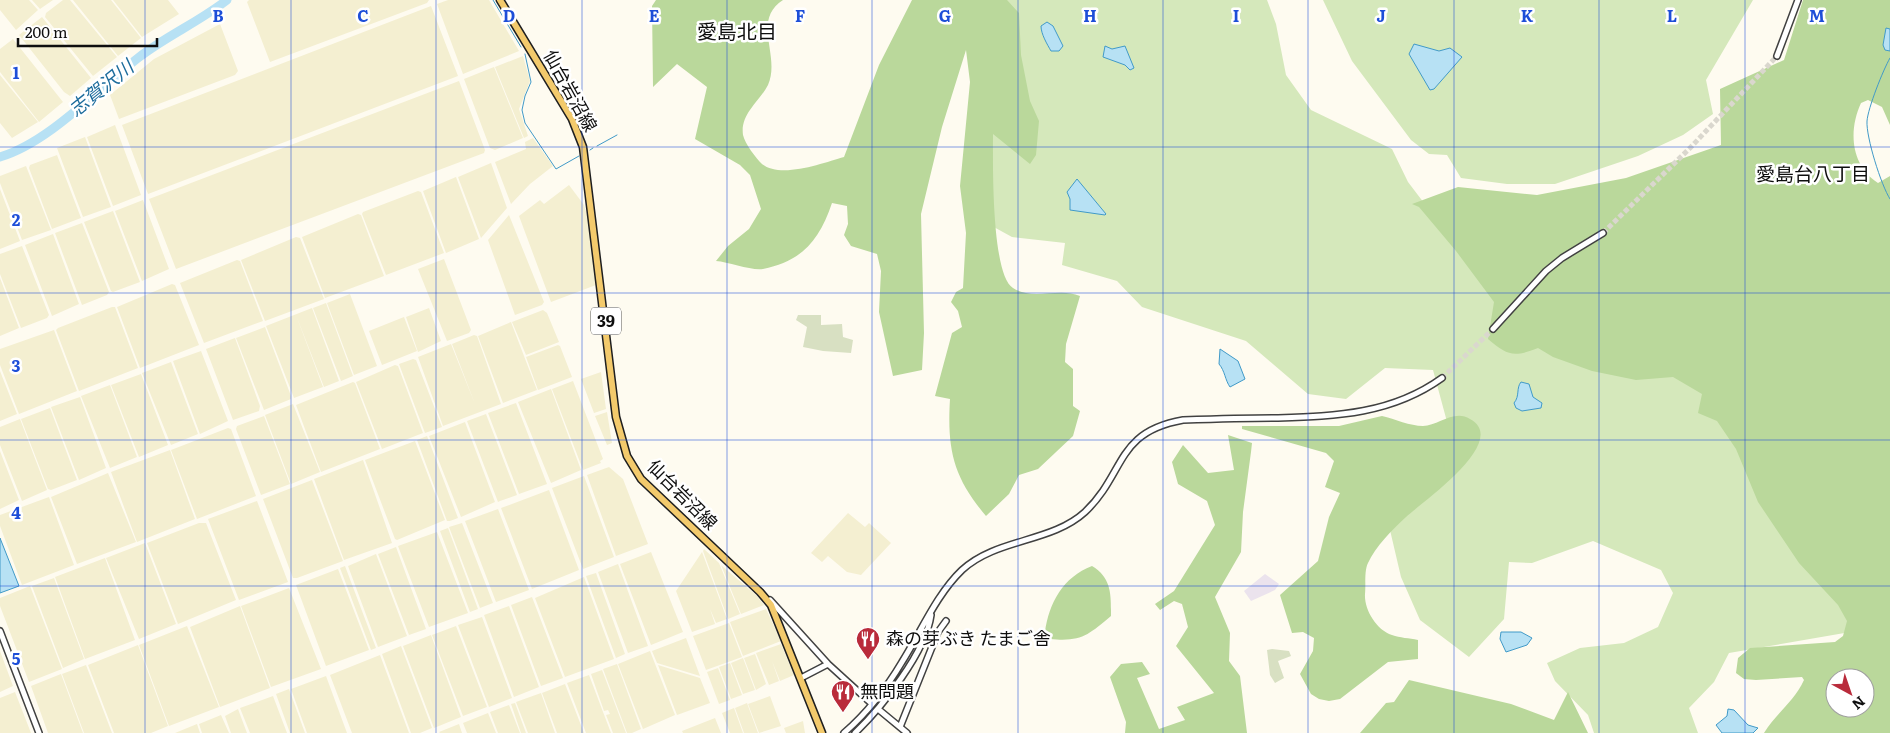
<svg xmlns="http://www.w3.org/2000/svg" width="1890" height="733" font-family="Literata,'Noto Sans JP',serif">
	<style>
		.industrial { fill: #ebe3ed }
		.farmland { fill: #f4efd1 }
		.green { fill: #d5e8bb }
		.forest { fill: #bad89b; fill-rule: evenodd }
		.cemetery { fill: #d8e0c2 }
		.water { fill: #b7e1f4; stroke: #419ac8 }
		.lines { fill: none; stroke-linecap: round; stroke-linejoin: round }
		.stream { stroke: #419ac8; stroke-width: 1 }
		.river { stroke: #b7e1f4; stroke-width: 9 }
		.tertiary-tunnel { stroke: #dad7ce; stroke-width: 5; stroke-dasharray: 5 2.5; stroke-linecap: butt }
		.tertiary-casing { stroke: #414141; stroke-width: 8 }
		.primary-casing { stroke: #1f1f1f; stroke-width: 9 }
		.tertiary { stroke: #fff; stroke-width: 5 }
		.primary { stroke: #f3ca6c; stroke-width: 6 }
		.grid { fill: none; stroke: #1d4ed8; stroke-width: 1; stroke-opacity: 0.55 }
		.labels { text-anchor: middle; stroke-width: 5; stroke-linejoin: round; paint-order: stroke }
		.shield { fill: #fff; stroke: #565656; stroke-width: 1 }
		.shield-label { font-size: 16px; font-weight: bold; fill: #0e0e0e }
		.street-label { font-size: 18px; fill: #0e0e0e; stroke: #fff }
		.poi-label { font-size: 18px; fill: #0e0e0e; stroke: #fff; text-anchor: start }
		.water-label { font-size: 19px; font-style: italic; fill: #1c6c9c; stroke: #fff }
		.neighbourhood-label { font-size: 19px; fill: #0e0e0e; stroke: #fff }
		.quarter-label { font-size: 20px; fill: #0e0e0e; stroke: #fff }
		.grid-label { font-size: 16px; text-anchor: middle; font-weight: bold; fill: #1d4ed8; stroke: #fff; stroke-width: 5; stroke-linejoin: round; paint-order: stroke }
	</style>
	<rect width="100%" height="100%" fill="#fefbf0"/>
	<path class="industrial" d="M1265 574 1279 584 1275 590 1251 601 1244 591Z"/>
	<path class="farmland" d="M0 0H29L38 10 16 30 0 10Z
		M32 0H53L40 9Z
		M63 0H70L117 57 93 76 45 17 46 13Z
		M73 0H111L141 38 118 56Z
		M113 0H168L179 14 142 37Z
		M249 0H429L427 3 270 62 247 2Z
		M448 0H489L519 51 463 74 437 4Z
		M431 6 458 76 148 194 122 125Z
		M42 17 91 78 70 96 64 92 19 35Z
		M220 24 238 71 235 75 119 119 110 95 154 59Z
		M13 39 63 102 39 122 0 72V49Z
		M523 56 530 81 519 109 528 136 524 138 495 67Z
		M494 67 523 138 495 150 490 148 464 79Z
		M0 75 38 122 12 138 0 123Z
		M459 81 485 150 484 153 176 269 149 199Z
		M115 125 141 195 113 206 87 137Z
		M85 137 111 207 83 217 57 148Z
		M533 138 553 166 530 184 511 204 495 162 526 149 525 142Z
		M57 155 81 218 52 229 29 168 30 165Z
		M491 163 507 208 481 238 458 177Z
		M26 166 51 230 22 240 0 183V176Z
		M456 177 479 239 446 253 423 191Z
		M569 185 584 205 589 222 596 285 551 302 519 216 540 200 544 204Z
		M0 189 20 241 0 249Z
		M418 191 421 192 444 253 386 275 362 214 363 212Z
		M143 200 169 269 142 281 115 211Z
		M113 211 140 282 113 292 111 291 84 222Z
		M358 214 361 215 384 276 325 298 302 237Z
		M509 215 544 302 542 305 515 315 488 240Z
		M82 223 109 292 107 295 82 305 55 233Z
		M53 234 79 304 52 316 25 245Z
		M296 237 300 238 324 299 265 321 241 260Z
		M22 246 49 315 47 318 21 328 0 274V254Z
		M444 259 471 330 469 333 447 341 418 269Z
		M237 260 240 261 263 321 204 343 180 283Z
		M0 278 19 328 0 336Z
		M172 284 175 285 199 345 140 368 117 307Z
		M350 294 377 366 354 375 327 303Z
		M326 303 353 376 341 381 313 308Z
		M112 307H115L138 368 79 391 56 330 58 328Z
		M312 308 339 381 324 387 296 315 323 387 294 398 266 326Z
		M429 308 441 341 418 352 406 317Z
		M543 310 547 313 559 342 526 355 512 322Z
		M404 317 417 351 382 365 369 331Z
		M511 322 537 390 503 403 478 336Z
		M265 327 291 396V399L264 410 236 338Z
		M54 330 77 391 19 414 0 365V349Z
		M474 335 477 336 501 404 443 426 418 357 451 344 475 404 452 344Z
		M235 338 260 406 259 411 233 420 206 349Z
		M558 345 560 346 572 377 538 390 526 357Z
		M201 351 228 421 200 434 173 361Z
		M413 359 416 360 442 427 425 433 399 364Z
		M171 362 198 434 171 445 142 373Z
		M395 365 398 366 423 433 382 449 356 382Z
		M0 371 17 414 0 421Z
		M601 372 606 409 594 413 581 379Z
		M141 374 168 445 139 457 111 385Z
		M573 381 603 459 600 461 601 463 583 470 552 389Z
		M353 382 355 383 380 449 321 472 296 405Z
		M110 385 137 457 110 468 81 396Z
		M551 389 581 470 551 483 518 402Z
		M80 397 106 468 79 480 51 407Z
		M516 403 547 484 519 494 488 413Z
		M293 404 320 472 291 484 265 415Z
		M50 408 77 480 51 490 48 489 21 419Z
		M607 412 612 443 607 445 595 416Z
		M486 414 517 495 500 501 498 502 467 421Z
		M264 416 290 484 261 495 236 429 237 426Z
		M20 419 47 490 22 501 0 445V427Z
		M465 422 495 502 461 517 429 436Z
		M228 428 231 429 256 496 197 519 171 450Z
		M427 436 458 518 450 521H447L417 440Z
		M415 441 445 520 397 540 395 539 365 460Z
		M170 450 195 519 137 542 111 472Z
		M0 451 19 500 0 509Z
		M363 460 392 543 344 560 314 479Z
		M609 467 623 479 648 544 616 556 587 475Z
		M108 473 136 542 77 564 51 497Z
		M584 476 614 557 583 569 552 488Z
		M312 480 343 561 297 578H293L263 499Z
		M549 490 579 570 532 589 501 508Z
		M49 497 74 565 22 585 0 526V515Z
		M257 501 288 582 239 600 208 519Z
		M498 509 529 590 496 602 465 521Z
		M848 513 865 527 869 523 891 543 861 575 847 572 828 556 822 562 811 553Z
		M199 523H206L236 600 178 624 147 543Z
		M462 523 493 603 480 608 449 527Z
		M448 528 478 609 470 612 440 531Z
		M437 532 468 613 429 627 398 546Z
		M145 543 176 624 139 639 106 558Z
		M396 547 426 629 409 635 378 554Z
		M704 549 719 563 740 614 728 619 703 551Z
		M651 552 683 632 651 645 620 564Z
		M702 552 727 619 716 623 710 609 715 624 692 632 676 591Z
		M376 554 407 636 378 647 348 566Z
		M105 558 135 640 85 659 55 577Z
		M618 564 648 646 628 653 598 572Z
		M721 565 756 595 764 605 741 614Z
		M345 566 376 648 371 650 340 568Z
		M338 569 369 650 326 666 296 585Z
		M596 573 625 654 616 658 586 576Z
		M584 577 614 659 565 677 535 598Z
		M54 578 84 659 63 668 32 586Z
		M30 586 62 669 29 682 0 606V598Z
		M289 588 321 669 271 687 241 606Z
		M532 597 563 678 541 686 511 605Z
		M240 606 270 688 220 707 190 627Z
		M509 606 539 687 514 697 484 615Z
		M766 609 781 641 743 656 730 622Z
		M482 617 512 698 489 707 458 625Z
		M729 623 742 657 706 670 693 636Z
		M187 626 219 707 169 726 139 645Z
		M456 626 487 707 463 716 432 635Z
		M431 635 461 717 434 728 403 646Z
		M686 638 700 676 657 663 652 651Z
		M781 644 794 675 780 681 772 661 779 681 769 685 756 653Z
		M138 645 168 726 151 733H114L88 665Z
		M401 646 432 728 420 733H411L382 654Z
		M0 651 13 686 0 692Z
		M650 651 675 715 643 729 618 664Z
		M755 654 766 684 756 690 744 658Z
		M380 655 409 733H352L330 675Z
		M743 658 755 690 743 694 731 663Z
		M730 663 742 695 731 699 719 667Z
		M617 664 641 729 632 733H627L603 669Z
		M86 665 112 733H84L62 674Z
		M658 665 700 678 710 703 677 715Z
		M718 668 730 700 719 704 707 672Z
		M602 670 626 733H613L606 715 610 714 608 710 604 711 591 674Z
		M61 674 83 733H48L31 686Z
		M589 675 611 733H586L567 683Z
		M326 676 347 733H307L291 689Z
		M565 684 584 733H557L542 693Z
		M289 689 305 733H290L276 694Z
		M15 692 31 733H0V698Z
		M541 693 555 733H528L516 702Z
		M273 696 287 733H250L240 708Z
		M770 696 781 726 759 733 748 704Z
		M515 703 526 733H521L511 704Z
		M747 703 758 733H744L735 708Z
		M509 705 520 733H498L490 712Z
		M734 708 743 733H730L722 713Z
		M238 709 247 733H231L225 716Z
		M488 713 496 733H467L463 723Z
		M221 715 229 733H202L199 724Z
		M715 718 721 733H683L682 731Z
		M803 721 805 733H786L784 728Z
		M197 724 200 733H175Z
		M459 724 462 733H440L439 732Z"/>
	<path class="green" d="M1005 0H1267L1276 24 1286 75 1311 110 1392 149 1408 182 1497 299 1675 368 1713 398 1849 600 1856 631 1729 653 1714 682 1689 708 1698 733H1594L1588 715 1555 681 1547 663 1580 648 1624 643 1658 627 1673 593 1661 570 1593 541 1532 563 1509 562 1504 619 1469 657 1420 620 1401 577 1386 513 1453 444 1433 370 1385 368 1346 399 1308 394 1246 341 1142 307 1117 281 1062 265 1065 243 1012 237 981 220Z
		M1323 0H1753L1706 80 1713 114 1683 135 1638 156 1555 184H1507L1461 178 1447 155 1429 154 1411 140 1352 61Z"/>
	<path class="forest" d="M656 0H783C751 21 781 55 768 85 760 101 740 114 743 135 745 144 756 158 762 164 781 179 823 163 844 157L879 65 912 0H1007L1019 13 1021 55 1030 101 1039 121 1036 155 1030 164 993 134C993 160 991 275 1013 288 1033 301 1059 287 1080 296L1066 344 1065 362 1073 369V406L1080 411 1073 436 1038 469 1019 475 1009 494 986 516C953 477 947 449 950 399L935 396 952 333 962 327 958 311 951 302 956 292 963 288 966 233 960 186 970 82 966 50 942 127 921 214 924 333 922 370 893 376 879 312 881 271 877 254 851 246 844 235 848 224 847 206 832 203C819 241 802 261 763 269 752 271 729 262 716 261L728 246 749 229 761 209 750 175 740 165 695 139 707 87 677 64 653 87 652 6Z
		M1803 0H1890V125L1882 107 1868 100 1861 103C1848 131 1851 166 1878 183L1890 176V733H1764C1777 712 1794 702 1804 680L1802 677 1756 680 1744 679 1736 673 1738 658 1750 648 1835 642 1843 636 1847 621 1838 605 1799 563 1758 502 1736 449 1717 421 1698 413 1702 394 1673 377 1636 380 1592 371 1553 357 1538 348C1513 358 1507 355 1488 339L1494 302 1456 251 1419 207 1412 204 1458 187 1537 195 1626 178 1721 145 1720 89 1784 60ZM1835 678H1865V708H1835Z
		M1382 416C1395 419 1410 426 1423 426 1438 426 1454 409 1470 419 1511 441 1421 503 1406 517 1393 529 1375 547 1368 563 1364 571 1366 585 1365 594 1364 609 1376 630 1392 635 1400 638 1409 638 1418 640V659L1388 662 1340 699 1329 701 1319 699 1311 694 1300 674 1313 651 1314 638 1303 632 1292 633 1280 595 1318 561 1329 517 1340 493 1325 487 1334 461 1326 453 1242 429V426H1339Z
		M1228 435 1252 443 1251 452 1243 512 1241 552 1215 597 1230 633 1229 661 1240 676 1247 733H1125L1126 722 1110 677 1121 664 1142 662 1150 674 1137 678 1159 729 1185 720 1177 707 1214 693 1176 646 1188 627 1182 604 1174 601 1160 610 1155 604 1174 591 1215 525 1207 501 1178 484 1172 462 1183 445 1208 473 1234 470Z
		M1092 566C1112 578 1111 595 1111 616 1088 635 1082 642 1050 639L1045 632C1049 603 1063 577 1092 566Z
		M1409 680 1511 704 1554 720 1568 692 1588 733H1360L1386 703 1394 702Z"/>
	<path class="cemetery" d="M798 315H821V325L842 324 843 337 853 340 851 353 823 351 803 347 807 327 796 320Z
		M1272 649 1289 651 1291 656 1278 661 1284 678 1275 683 1270 675 1267 650Z"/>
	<path class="water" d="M1047 22 1053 26 1063 46 1059 51H1051C1047 44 1041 34 1041 26Z
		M1886 28 1890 29V51L1885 50 1883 45Z
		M1414 44 1439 51 1450 48 1462 57 1434 89 1430 90 1409 54Z
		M1105 46 1112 49 1125 46 1134 68 1130 70 1125 65 1103 57Z
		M1077 179 1106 214 1105 215 1070 210V199L1067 192Z
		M1220 349 1238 361 1245 379 1230 387C1225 380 1225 371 1219 364Z
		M1521 382 1529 384 1533 397 1542 403 1541 408 1522 411 1516 408 1514 403C1520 396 1516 388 1521 382Z
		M0 538 19 586 0 593Z
		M1501 632H1521L1532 638 1527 645 1506 652 1500 639Z
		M1728 709 1734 710 1748 725 1758 728 1753 733H1722L1716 725 1727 716Z"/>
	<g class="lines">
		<path class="stream" d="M493 0 521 47
			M525 54 531 82 525 96 522 110 525 123 556 169 579 156
			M1890 58C1883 70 1868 108 1867 121 1866 137 1881 185 1890 199
			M597 146 617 135
			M590 150 593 148"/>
		<path class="river" d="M0 157C48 143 97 90 138 58 166 36 199 22 227 0"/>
		<path class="tertiary-tunnel" d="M1603 233 1690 148 1777 56
			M1442 378 1493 329"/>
		<g class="tertiary-casing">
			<path id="tertiary" d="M1777 56 1798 0
				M1493 329 1546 271 1562 258 1603 233
				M770 600 828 664 872 704
				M0 631 39 733
				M801 678 828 664
				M878 709 907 733
				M900 727 938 632 946 621
				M844 733C867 713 886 689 902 662 921 632 936 595 962 570 997 538 1051 543 1085 512 1126 473 1115 432 1183 420 1215 419 1247 418 1278 418 1337 416 1392 414 1442 378
				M855 733C882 707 926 652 931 615"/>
		</g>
		<g class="primary-casing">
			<path id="primary" d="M500 0 572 119 583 147 616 417 627 456 641 479 760 592 771 605 822 733"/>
		</g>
		<use href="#tertiary" class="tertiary"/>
		<use href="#primary" class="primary"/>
	</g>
	<path class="grid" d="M145 0V733M291 0V733M436 0V733M582 0V733M727 0V733M872 0V733M1018 0V733M1163 0V733M1308 0V733M1454 0V733M1599 0V733M1745 0V733M0 147H1890M0 293H1890M0 440H1890M0 586H1890"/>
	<defs>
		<g id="restaurant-pin" transform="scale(1.25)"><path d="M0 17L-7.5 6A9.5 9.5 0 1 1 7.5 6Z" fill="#b92b3b" stroke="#fff"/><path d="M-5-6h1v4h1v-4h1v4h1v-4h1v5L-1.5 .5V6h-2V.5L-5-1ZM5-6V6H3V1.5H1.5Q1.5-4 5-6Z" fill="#fff"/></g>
	</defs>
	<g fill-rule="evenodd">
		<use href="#restaurant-pin" x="868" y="639"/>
		<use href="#restaurant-pin" x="843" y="692"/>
	</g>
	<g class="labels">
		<rect class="shield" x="591" y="307.5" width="30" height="27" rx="4"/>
		<g class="shield-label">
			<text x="606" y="327">39</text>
		</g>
		<g class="street-label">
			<text transform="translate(570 91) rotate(61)" y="6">仙台岩沼線</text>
			<text transform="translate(682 495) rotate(45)" y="6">仙台岩沼線</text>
		</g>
		<g class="poi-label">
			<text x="886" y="645">森の芽ぶき たまご舎</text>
			<text x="860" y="698">無問題</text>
		</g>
		<g class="water-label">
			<text transform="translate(101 88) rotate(-39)" y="7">志賀沢川</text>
		</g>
		<g class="neighbourhood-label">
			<text x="1813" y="181">愛島台八丁目</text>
		</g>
		<g class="quarter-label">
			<text x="737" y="39">愛島北目</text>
		</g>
	</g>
	<g class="grid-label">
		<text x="218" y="22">B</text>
		<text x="363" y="22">C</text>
		<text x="509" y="22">D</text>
		<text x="654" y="22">E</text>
		<text x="800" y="22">F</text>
		<text x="945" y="22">G</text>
		<text x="1090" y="22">H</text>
		<text x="1236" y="22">I</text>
		<text x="1381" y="22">J</text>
		<text x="1527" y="22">K</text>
		<text x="1672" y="22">L</text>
		<text x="1817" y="22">M</text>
		<text x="16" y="79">1</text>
		<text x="16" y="226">2</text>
		<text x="16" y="372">3</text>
		<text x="16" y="519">4</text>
		<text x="16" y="665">5</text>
	</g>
	<g transform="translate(1850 693) rotate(140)"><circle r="24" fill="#ffffff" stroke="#9f9f9f"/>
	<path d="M0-4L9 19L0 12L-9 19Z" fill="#b92b3b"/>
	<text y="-8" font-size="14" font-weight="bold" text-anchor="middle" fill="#0e0e0e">N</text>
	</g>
	<path d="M18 38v8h139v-8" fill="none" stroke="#0e0e0e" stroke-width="2.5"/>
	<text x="25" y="38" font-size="15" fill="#0e0e0e" stroke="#ffffff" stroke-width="4" paint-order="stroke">200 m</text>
</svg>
